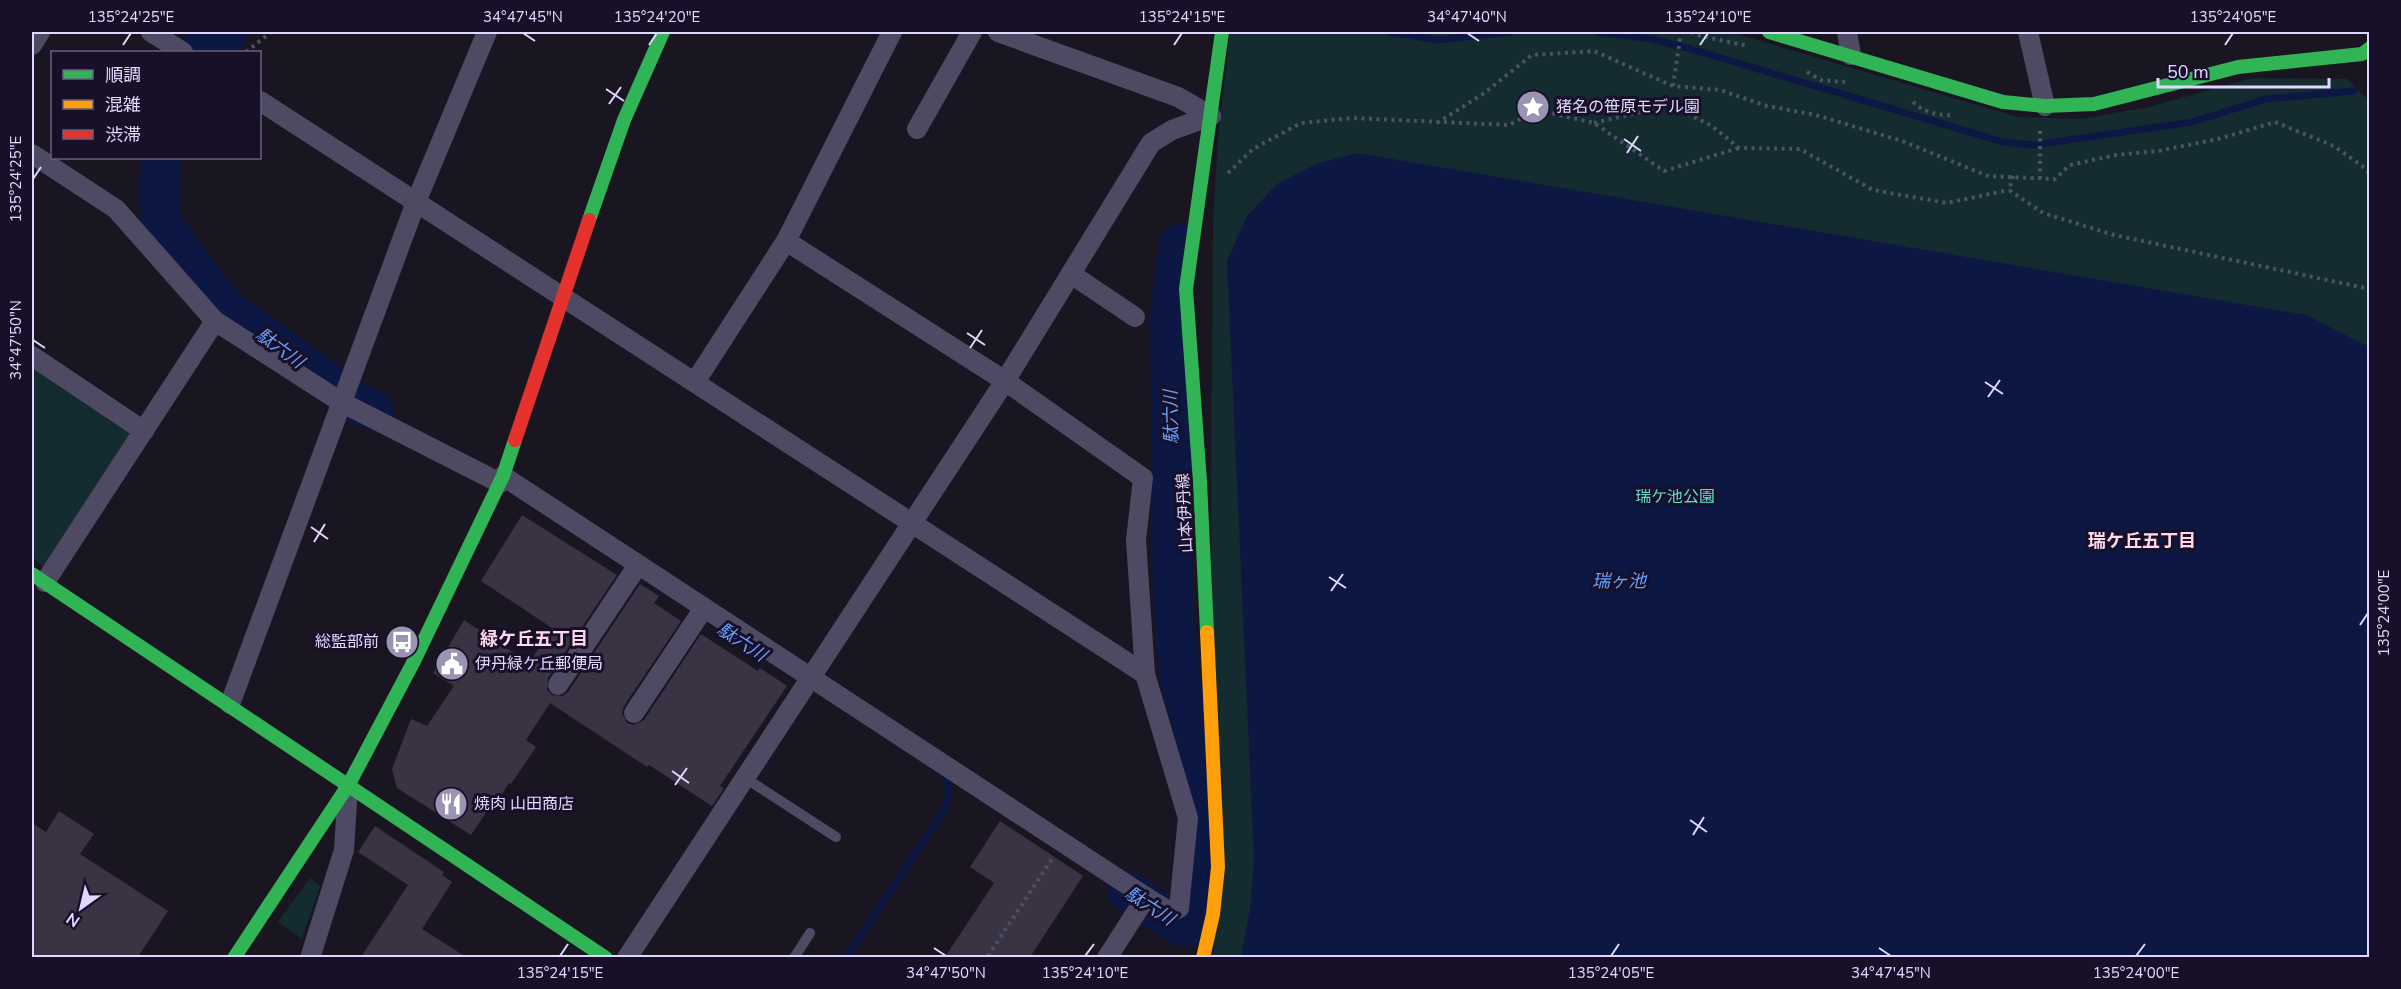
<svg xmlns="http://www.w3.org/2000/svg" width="2401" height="989" viewBox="0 0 2401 989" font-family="'Nunito Sans','Noto Sans JP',sans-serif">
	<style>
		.green { fill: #142b30 }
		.water { fill: #0c1743 }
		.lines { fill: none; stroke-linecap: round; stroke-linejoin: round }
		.stream { stroke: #0c1743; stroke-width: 7 }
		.river { stroke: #0c1743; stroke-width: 40 }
		.building { fill: #393344 }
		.path { stroke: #4a5363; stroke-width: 4; stroke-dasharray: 3 4.5; stroke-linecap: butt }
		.lane { stroke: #4f4a63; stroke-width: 10 }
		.street { stroke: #4f4a63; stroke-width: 20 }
		.fast { stroke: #30b455; stroke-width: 14 }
		.slow { stroke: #ff9f0a; stroke-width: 14 }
		.jam { stroke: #e5322d; stroke-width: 14 }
		.ticks { fill: none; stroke: #e1d7ff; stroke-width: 2 }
		.labels { text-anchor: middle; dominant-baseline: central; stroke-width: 6; stroke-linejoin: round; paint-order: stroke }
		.poi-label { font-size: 16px; fill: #e1d7ff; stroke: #171028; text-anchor: start }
		.park-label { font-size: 16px; fill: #62e0d3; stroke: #171028 }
		.street-label { font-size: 16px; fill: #e1d7ff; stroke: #171028 }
		.water-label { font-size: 18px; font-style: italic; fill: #65a0fe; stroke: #171028 }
		.neighbourhood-label { font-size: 18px; font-weight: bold; fill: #ffd9eb; stroke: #171028 }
		.neatline { fill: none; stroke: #e1d7ff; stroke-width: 2 }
		.ticks-label { font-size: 15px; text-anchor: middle; fill: #e1d7ff }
	</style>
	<rect width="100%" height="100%" fill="#191622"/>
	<g class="green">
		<polygon points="1230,32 1714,32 1740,35 2018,117 2080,119 2149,107 2252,78 2347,79 2369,101 2369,957 1214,958 1211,474 1213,223 1218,138"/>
		<polygon points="32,365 129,430 132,440 47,568 32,558"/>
		<polygon points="310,878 320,886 302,939 278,922"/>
	</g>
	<polygon class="water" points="1357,153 2306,315 2369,347 2369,957 1241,957 1251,903 1254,858 1227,261 1247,216 1277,184 1316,164"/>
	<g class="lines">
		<g class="stream">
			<polyline points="1389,32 1438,40 1511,32"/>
			<polyline points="1597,32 1652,39 1691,49 2003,142 2034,145 2192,122 2266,99 2354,91"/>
			<polyline points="846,958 946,807 949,788 943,772"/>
		</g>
		<g class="river">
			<polyline points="199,52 203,46 228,32"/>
			<polyline points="162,158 159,181 161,224 224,308 354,401 374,411"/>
			<polyline points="1128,892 1182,926 1192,925 1200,850 1203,783 1191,719 1180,681 1173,603 1170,315 1179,244"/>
		</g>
	</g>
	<g class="building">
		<polygon points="522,515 617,575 548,678 547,690 552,695 563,696 568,692 640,584 659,596 654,603 681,621 624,706 622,713 627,723 634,725 644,720 701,634 758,671 760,668 787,686 720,786 724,788 712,806 649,765 647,767 550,703 526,740 536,747 511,784 509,783 496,803 493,802 471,835 397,788 392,769 411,719 427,726 454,686 433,673 464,620 529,663 552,628 481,581"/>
		<polygon points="59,811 94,834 80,854 168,911 138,957 32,957 32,823 46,832"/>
		<polygon points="1000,821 1083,876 1030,957 945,957 994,883 970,867"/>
		<polygon points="375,826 444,872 442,875 452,882 422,929 466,957 361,957 408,885 358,852"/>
	</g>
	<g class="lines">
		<g class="path">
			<polyline points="1691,32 1696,35 1748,46"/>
			<polyline points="246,52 271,32"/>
			<polyline points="1807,72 1821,80 1845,82"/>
			<polyline points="1673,86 1681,32"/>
			<path d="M1913,102C1923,112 1938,116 1953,115"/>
			<polyline points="1437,123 1483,94 1532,55 1594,51 1673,86 1720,90 1767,106 1816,115 1902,141 1988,176 2055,179 2070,165 2116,155 2158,151 2218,139 2275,122 2334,146 2362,166 2370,174"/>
			<polyline points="1594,123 1670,105 1712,126 1739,148 1800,149 1873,190 1947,203 2009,190"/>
			<polyline points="2040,131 2040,179"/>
			<polyline points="1228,173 1253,149 1301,123 1351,118 1509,125 1538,110 1594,123 1664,171 1739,148"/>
			<polyline points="2013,176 2009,190 2043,213 2114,235 2370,289"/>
			<polyline points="988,956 1052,859"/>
		</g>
		<g class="lane">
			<polyline points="745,778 836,837"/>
			<polyline points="794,958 810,933"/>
		</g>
		<g class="street">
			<polyline points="151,32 183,52"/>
			<polyline points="998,32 1178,97 1211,116"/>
			<polyline points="1847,32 1851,55"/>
			<polyline points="2028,32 2045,106"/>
			<polyline points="32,45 40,32"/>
			<polyline points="260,101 1145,674"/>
			<polyline points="917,129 972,32"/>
			<polyline points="32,154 116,209 215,321 341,402 500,483"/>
			<polyline points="1071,274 1135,317"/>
			<polyline points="32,356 144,431"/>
			<polyline points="695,382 786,241 892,32"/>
			<polyline points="503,476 1146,897 1170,912 1179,908 1188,818 1145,674 1136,540 1143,478 1005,381 786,241"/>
			<polyline points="45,582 215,321"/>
			<polyline points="558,685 638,565"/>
			<polyline points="230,704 416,202 487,32"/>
			<polyline points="634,713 704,608"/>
			<polyline points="310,958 344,850 348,786"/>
			<polyline points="627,958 1005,381 1151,143 1172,130 1211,116"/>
			<polyline points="1107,958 1146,897"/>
		</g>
		<g class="fast">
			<polyline points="1769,32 2003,102 2045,106 2094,104 2238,67 2362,54 2370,48"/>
			<polyline points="589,220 624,120 663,32"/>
			<polyline points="32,574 606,958"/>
			<polyline points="1207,632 1200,482 1186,289 1222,32"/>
			<polyline points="234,958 349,784 414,661 503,476 515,440"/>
		</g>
		<polyline class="slow" points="1203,958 1213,914 1218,867 1207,632"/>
		<polyline class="jam" points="515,440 589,220"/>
	</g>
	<path class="ticks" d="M523,33L535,41M1467,33L1479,41M123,45L131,33M649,45L657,33M1174,45L1182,33M1700,45L1708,33M2225,45L2233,33M606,89L624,101M609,104L621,87M1624,139L1641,151M1627,153L1638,136M33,179L41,167M967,333L985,345M33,340L45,348M970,348L982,330M1985,382L2003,394M1988,397L2000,380M311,527L328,539M314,542L325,524M1329,577L1346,588M1331,591L1343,574M2360,625L2368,613M672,771L689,783M675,785L687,768M1690,820L1707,832M1693,835L1704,817M934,948L946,956M1879,948L1891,956M560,956L568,944M1085,956L1094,944M1611,956L1619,944M2136,956L2145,944"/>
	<defs>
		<g id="sight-disc" transform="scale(1.725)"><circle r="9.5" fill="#9b93b2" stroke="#171028"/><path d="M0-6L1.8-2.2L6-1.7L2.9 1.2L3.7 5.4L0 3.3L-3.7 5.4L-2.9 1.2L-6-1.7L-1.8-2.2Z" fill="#fff"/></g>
		<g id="bus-disc" transform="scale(1.725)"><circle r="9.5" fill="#9b93b2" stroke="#171028"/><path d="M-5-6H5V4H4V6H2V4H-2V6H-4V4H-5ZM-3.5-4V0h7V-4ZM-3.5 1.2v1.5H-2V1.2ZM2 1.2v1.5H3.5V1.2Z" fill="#fff"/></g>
		<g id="civic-disc" transform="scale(1.725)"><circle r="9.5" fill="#9b93b2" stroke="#171028"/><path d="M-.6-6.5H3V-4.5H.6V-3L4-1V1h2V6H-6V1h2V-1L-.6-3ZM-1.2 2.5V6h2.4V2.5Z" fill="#fff"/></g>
		<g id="restaurant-disc" transform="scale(1.725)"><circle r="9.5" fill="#9b93b2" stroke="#171028"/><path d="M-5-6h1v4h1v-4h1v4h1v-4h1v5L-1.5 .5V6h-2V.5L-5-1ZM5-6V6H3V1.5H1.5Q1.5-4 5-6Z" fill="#fff"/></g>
	</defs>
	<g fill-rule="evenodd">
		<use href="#sight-disc" x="1533" y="107"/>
		<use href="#bus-disc" x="402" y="642"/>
		<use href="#civic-disc" x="452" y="664"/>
		<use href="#restaurant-disc" x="451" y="804"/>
	</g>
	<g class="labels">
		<g class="poi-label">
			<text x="1556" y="107">猪名の笹原モデル園</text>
			<text x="379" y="642" text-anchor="end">総監部前</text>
			<text x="475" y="664">伊丹緑ケ丘郵便局</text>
			<text x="474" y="804">焼肉 山田商店</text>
		</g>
		<g class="park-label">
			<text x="1675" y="497">瑞ケ池公園</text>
		</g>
		<g class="street-label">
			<text transform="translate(1185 513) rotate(-93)">山本伊丹線</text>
		</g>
		<g class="water-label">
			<text transform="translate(280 348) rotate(36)">駄六川</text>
			<text transform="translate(1171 417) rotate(-91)">駄六川</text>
			<text x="1619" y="581">瑞ヶ池</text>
			<text transform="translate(742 642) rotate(33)">駄六川</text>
			<text transform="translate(1150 906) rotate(33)">駄六川</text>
		</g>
		<g class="neighbourhood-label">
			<text x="2142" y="541">瑞ケ丘五丁目</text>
			<text x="534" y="639">緑ケ丘五丁目</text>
		</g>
	</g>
	<rect width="2401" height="989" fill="none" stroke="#171028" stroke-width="66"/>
	<rect x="51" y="51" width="210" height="108" fill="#171028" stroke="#68607e" stroke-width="1.5"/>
	<rect x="63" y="70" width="30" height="9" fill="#30b455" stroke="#68607e" stroke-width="1.5"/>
	<text x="105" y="81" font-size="18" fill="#e1d7ff">順調</text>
	<rect x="63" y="100" width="30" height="9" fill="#ff9f0a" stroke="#68607e" stroke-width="1.5"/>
	<text x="105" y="111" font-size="18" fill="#e1d7ff">混雑</text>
	<rect x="63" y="130" width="30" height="9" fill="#e5322d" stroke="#68607e" stroke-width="1.5"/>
	<text x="105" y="141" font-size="18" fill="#e1d7ff">渋滞</text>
	<g transform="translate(81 908) rotate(214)" stroke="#171028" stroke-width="4.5" paint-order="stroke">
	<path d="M0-4.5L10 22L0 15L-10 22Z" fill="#e1d7ff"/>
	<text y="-9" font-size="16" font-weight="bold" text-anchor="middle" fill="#e1d7ff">N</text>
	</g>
	<path d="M2158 78v9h171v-9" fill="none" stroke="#e1d7ff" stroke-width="3"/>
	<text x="2167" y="78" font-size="18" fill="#e1d7ff" stroke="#171028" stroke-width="4.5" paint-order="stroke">50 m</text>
	<rect x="33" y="33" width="2335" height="923" class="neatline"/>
	<g class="ticks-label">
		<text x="131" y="22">135°24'25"E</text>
		<text x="523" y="22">34°47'45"N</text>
		<text x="657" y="22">135°24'20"E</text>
		<text x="1182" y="22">135°24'15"E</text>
		<text x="1467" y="22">34°47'40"N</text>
		<text x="1708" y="22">135°24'10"E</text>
		<text x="2233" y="22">135°24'05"E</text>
		<text transform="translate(16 179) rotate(-90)" y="5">135°24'25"E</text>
		<text transform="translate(16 340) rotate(-90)" y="5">34°47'50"N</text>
		<text transform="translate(2384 613) rotate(-90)" y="5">135°24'00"E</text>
		<text x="560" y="978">135°24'15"E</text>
		<text x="946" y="978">34°47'50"N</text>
		<text x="1085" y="978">135°24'10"E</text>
		<text x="1611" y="978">135°24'05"E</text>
		<text x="1891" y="978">34°47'45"N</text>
		<text x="2136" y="978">135°24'00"E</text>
	</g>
</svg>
